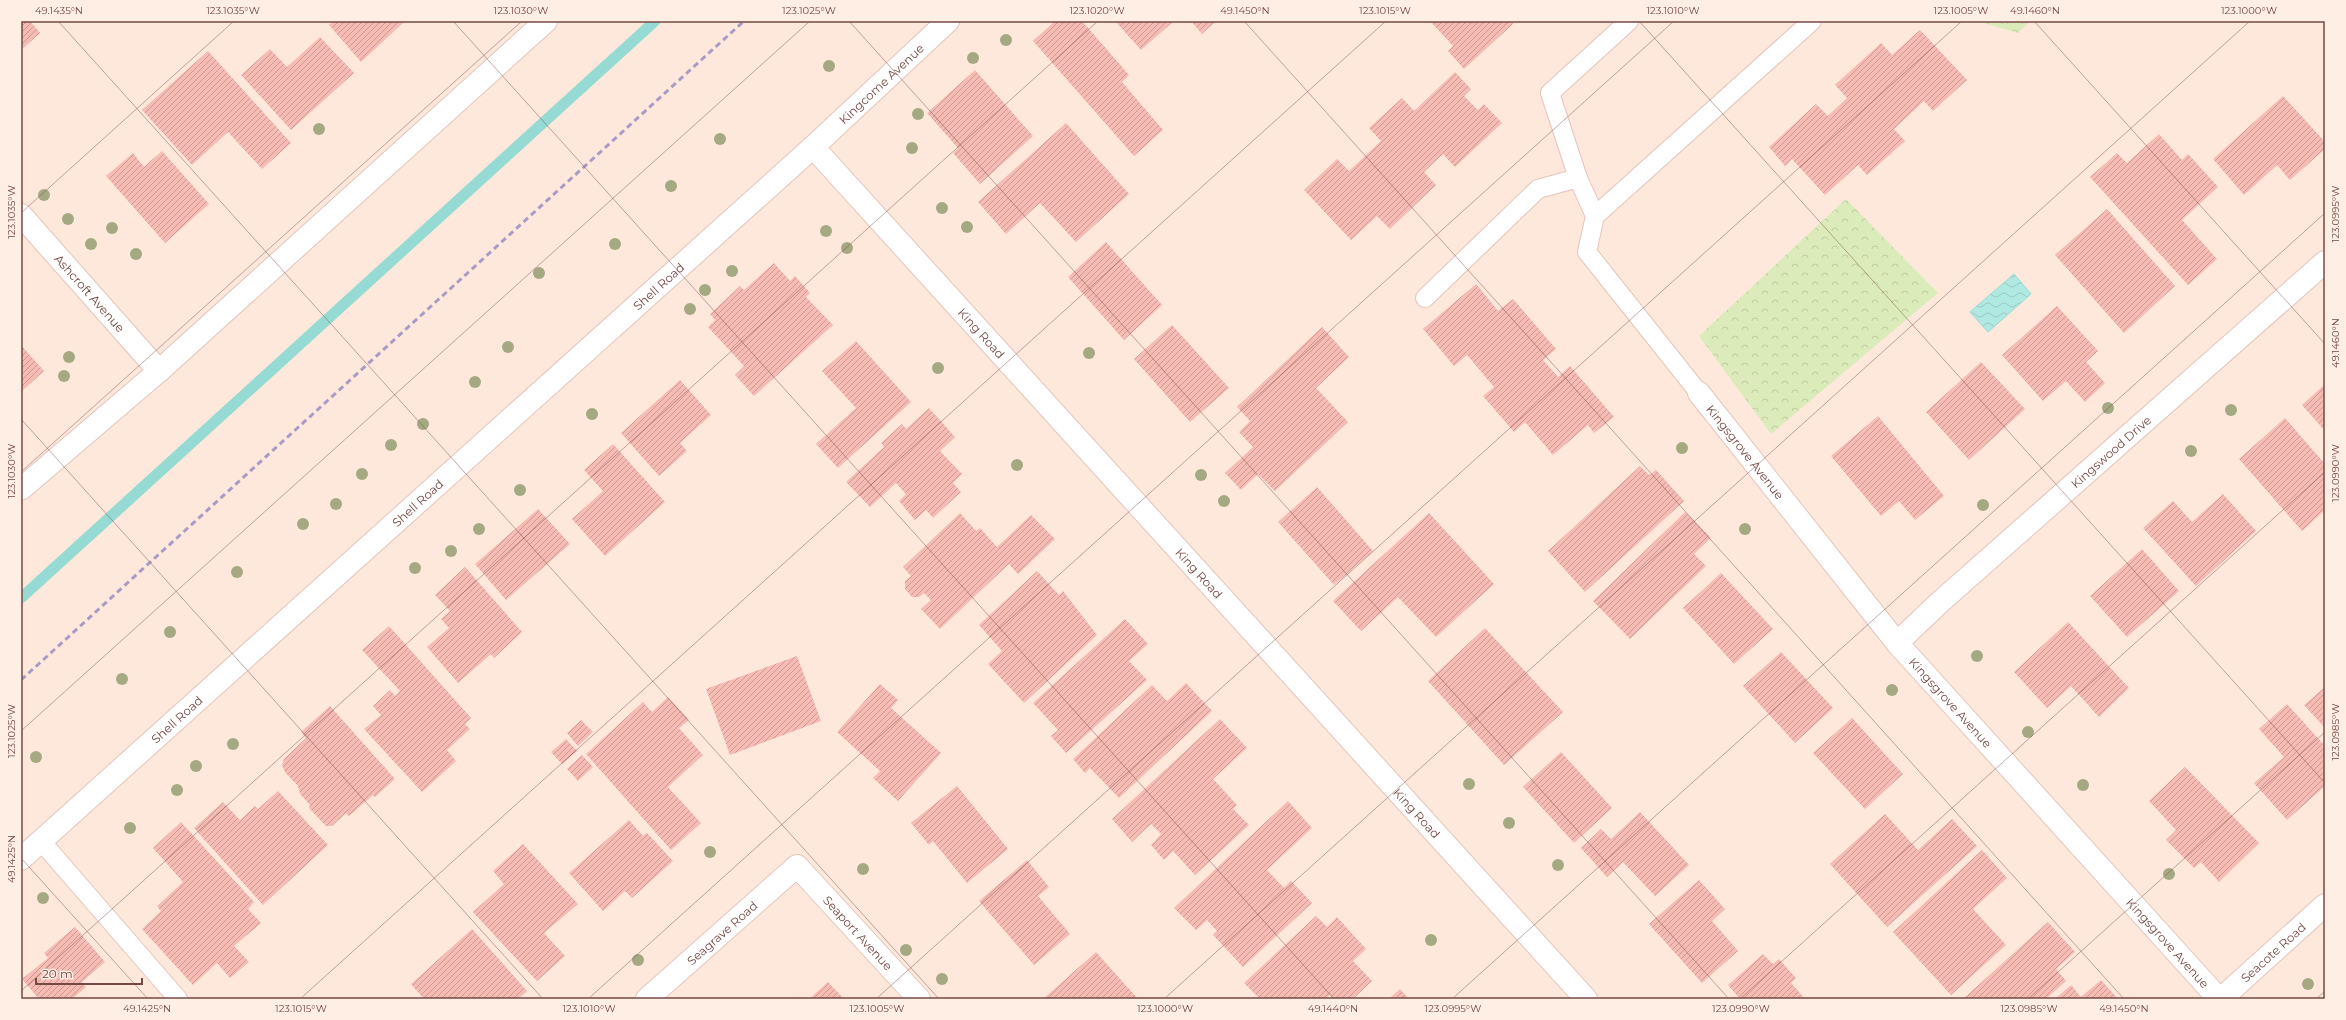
<svg xmlns="http://www.w3.org/2000/svg" width="2346" height="1020" viewBox="0 0 2346 1020" font-family="Montserrat,sans-serif">
	<style>
		.forest { fill: url(#forest-crowns) }
		.water { fill: url(#water-waves); stroke: #95dbd4 }
		.lines { fill: none; stroke-linecap: round; stroke-linejoin: round }
		.stream { stroke: #95dbd4; stroke-width: 11 }
		.building { fill: url(#building-hatch) }
		.lane-casing { stroke: #e4c4bb; stroke-width: 20 }
		.street-casing { stroke: #e4c4bb; stroke-width: 24 }
		.lane { stroke: #fff; stroke-width: 18 }
		.street { stroke: #fff; stroke-width: 22 }
		.rail { stroke: #a89cc7; stroke-width: 3; stroke-dasharray: 6 4; stroke-linecap: butt }
		.tree { fill: #a4a982 }
		.ticks { fill: none; stroke: #754844; stroke-width: 1; stroke-opacity: 0.45 }
		.labels { text-anchor: middle; dominant-baseline: central; stroke-width: 3; stroke-linejoin: round; paint-order: stroke }
		.street-label { font-size: 12px; fill: #754844; stroke: #ffeee4 }
		.neatline { fill: none; stroke: #754844; stroke-width: 1.5 }
		.ticks-label { font-size: 10px; text-anchor: middle; fill: #754844 }
	</style>
	<defs>
		<pattern id="forest-crowns" width="20" height="18" patternUnits="userSpaceOnUse"><rect width="20" height="18" fill="#dbecba"/><path d="M2 6a3 3 0 1 1 6 0M12 15a3 3 0 1 1 6 0" fill="none" stroke="#bfcca1"/></pattern>
		<pattern id="water-waves" width="16" height="10" patternUnits="userSpaceOnUse"><rect width="16" height="10" fill="#b0e8e2"/><path d="M0 5q4-4 8 0t8 0" fill="none" stroke="#9bc8c3"/></pattern>
		<pattern id="building-hatch" width="6" height="6" patternUnits="userSpaceOnUse"><rect width="6" height="6" fill="#f6bbb2"/><path d="M-1 1l2-2M0 6l6-6M5 7l2-2" fill="none" stroke="#cc9a92"/></pattern>
	</defs>
	<rect width="100%" height="100%" fill="#fee8dc"/>
	<g class="forest">
		<polygon points="1977,21 2030,21 2018,33"/>
		<polygon points="1846,199 1938,293 1771,434 1699,336"/>
	</g>
	<polygon class="water" points="2014,274 2031,294 1988,332 1970,312"/>
	<g class="lines">
		<polyline class="stream" points="21,598 655,21"/>
	</g>
	<g class="building">
		<polygon points="21,21 30,21 40,33 21,50"/>
		<polygon points="334,21 405,21 361,62 329,25"/>
		<polygon points="1055,21 1082,21 1129,75 1122,82 1163,130 1134,156 1033,41"/>
		<polygon points="1115,21 1174,21 1141,50"/>
		<polygon points="1191,21 1216,21 1202,34"/>
		<polygon points="1430,21 1511,21 1513,24 1464,69 1448,51 1453,46"/>
		<polygon points="1920,30 1967,80 1933,111 1924,101 1894,129 1905,141 1867,175 1858,165 1825,195 1792,159 1785,166 1769,147 1816,104 1828,116 1847,98 1835,85 1881,43 1892,55"/>
		<polygon points="320,37 354,73 291,130 241,75 270,49 287,67"/>
		<polygon points="208,51 291,143 262,169 228,132 192,165 142,110"/>
		<polygon points="975,70 1033,136 980,184 953,153 958,148 927,113"/>
		<polygon points="1455,72 1471,89 1464,96 1478,110 1484,104 1502,123 1455,167 1443,154 1424,172 1436,185 1390,229 1377,216 1351,240 1304,190 1337,159 1349,171 1381,141 1369,128 1402,98 1414,111"/>
		<polygon points="2283,96 2325,142 2325,149 2290,180 2277,165 2244,195 2213,159"/>
		<polygon points="1066,123 1129,194 1076,242 1040,203 1006,234 978,202"/>
		<polygon points="2159,134 2182,160 2188,154 2218,187 2182,220 2217,259 2188,285 2090,177 2117,153 2127,163"/>
		<polygon points="162,151 209,204 165,243 106,176 133,153 144,167"/>
		<polygon points="2107,209 2175,286 2124,333 2055,255"/>
		<polygon points="1106,242 1162,305 1124,340 1068,277"/>
		<polygon points="774,263 790,281 795,276 810,293 806,297 833,325 754,396 735,375 744,366 708,327 715,320 710,314 740,286 744,290"/>
		<polygon points="1476,284 1498,311 1513,299 1556,349 1543,360 1558,377 1570,366 1614,417 1594,433 1588,425 1553,455 1525,422 1514,432 1483,396 1494,387 1467,355 1454,366 1423,329"/>
		<polygon points="2057,306 2098,351 2086,362 2105,383 2085,402 2066,381 2043,401 2002,355"/>
		<polygon points="1172,325 1229,388 1190,422 1134,359"/>
		<polygon points="1322,327 1349,357 1316,388 1348,422 1275,491 1258,474 1241,490 1225,473 1253,447 1239,432 1250,421 1237,407"/>
		<polygon points="856,341 911,402 838,468 816,444 856,408 822,371"/>
		<polygon points="21,345 44,371 21,392"/>
		<polygon points="1981,362 2025,409 1969,460 1926,412"/>
		<polygon points="680,380 711,415 680,443 687,451 659,476 621,433"/>
		<polygon points="2325,384 2325,431 2302,405"/>
		<polygon points="929,408 955,437 940,451 962,474 953,483 961,492 933,518 926,510 915,520 899,501 906,494 896,483 870,507 846,482 884,447 881,443 902,424 906,429"/>
		<polygon points="1878,416 1944,496 1915,520 1899,501 1881,516 1831,456"/>
		<polygon points="2285,418 2325,464 2325,510 2302,531 2239,459"/>
		<polygon points="613,444 665,502 605,556 572,519 603,491 584,470"/>
		<polygon points="1640,466 1649,475 1656,470 1684,501 1585,592 1548,551"/>
		<polygon points="1317,487 1373,551 1334,585 1278,522"/>
		<polygon points="2223,494 2256,531 2196,586 2143,528 2173,501 2192,522"/>
		<polygon points="538,509 570,544 506,600 475,564"/>
		<polygon points="1685,512 1711,538 1694,554 1706,566 1630,639 1593,601"/>
		<polygon points="960,513 976,531 980,528 997,547 1031,515 1055,539 1018,574 1009,564 940,629 921,609 931,600 924,593 919,597 912,597 905,589 905,581 911,576 903,567"/>
		<polygon points="1429,513 1494,584 1436,637 1398,597 1361,631 1333,601"/>
		<polygon points="2142,549 2179,591 2127,637 2090,596"/>
		<polygon points="465,567 522,632 494,658 491,654 458,683 427,647 449,628 441,619 450,611 435,595"/>
		<polygon points="1037,571 1059,595 1063,591 1097,635 1024,703 988,664 1002,651 979,625"/>
		<polygon points="1721,573 1773,629 1734,664 1683,608"/>
		<polygon points="1125,619 1148,644 1129,661 1147,680 1066,753 1051,736 1058,730 1033,703"/>
		<polygon points="2068,622 2129,688 2099,717 2071,686 2047,708 2014,672"/>
		<polygon points="389,626 471,718 465,724 470,729 447,750 456,761 422,792 364,729 381,715 373,706 390,690 395,696 400,691 362,650"/>
		<polygon points="1485,628 1563,712 1504,765 1428,681"/>
		<polygon points="1781,652 1833,708 1795,743 1743,686"/>
		<polygon points="797,656 821,721 730,755 706,689"/>
		<polygon points="1186,683 1212,711 1119,798 1090,768 1085,773 1073,759 1152,685 1167,701"/>
		<polygon points="880,684 898,700 891,708 941,753 898,801 873,778 880,771 837,732"/>
		<polygon points="2325,687 2325,728 2304,705"/>
		<polygon points="668,697 689,720 679,728 703,755 668,787 701,823 671,850 586,754 643,702 652,712"/>
		<polygon points="2287,704 2325,746 2325,786 2287,820 2254,783 2284,757 2259,729"/>
		<polygon points="330,706 395,779 375,797 373,795 349,816 346,813 332,826 326,826 309,808 310,805 300,794 298,786 285,772 282,765 284,759 306,738 301,732"/>
		<polygon points="1852,718 1903,774 1865,809 1813,753"/>
		<polygon points="1220,719 1247,748 1213,779 1237,805 1233,809 1249,825 1195,875 1173,851 1164,860 1151,845 1161,834 1151,824 1132,842 1112,819"/>
		<polygon points="581,720 593,732 578,746 567,733"/>
		<polygon points="566,739 577,751 562,764 551,752"/>
		<polygon points="1561,752 1612,808 1574,843 1523,787"/>
		<polygon points="582,755 593,767 578,781 567,769"/>
		<polygon points="2185,767 2259,843 2219,882 2201,862 2194,868 2166,840 2176,830 2149,801"/>
		<polygon points="957,786 1008,849 967,883 933,841 929,845 911,823"/>
		<polygon points="278,791 328,845 263,905 194,828 223,802 240,820 255,806 258,809"/>
		<polygon points="1288,801 1312,828 1267,870 1284,888 1291,881 1312,903 1243,967 1213,935 1217,931 1207,920 1196,930 1174,908"/>
		<polygon points="1640,812 1689,865 1655,896 1623,862 1607,877 1581,848 1601,829 1611,839"/>
		<polygon points="1885,814 1918,850 1952,819 1977,846 1887,927 1830,864"/>
		<polygon points="629,820 643,836 647,833 673,861 632,898 625,891 603,911 569,873"/>
		<polygon points="181,822 254,902 248,909 261,923 234,946 249,962 230,978 217,963 193,985 142,929 161,911 157,906 183,882 153,848"/>
		<polygon points="523,844 578,904 544,933 565,956 537,981 473,912 504,884 493,871"/>
		<polygon points="1982,850 2007,878 1973,909 2006,945 1951,995 1893,932"/>
		<polygon points="1027,860 1049,887 1038,896 1070,934 1034,965 979,901"/>
		<polygon points="1699,880 1725,909 1712,921 1738,951 1702,983 1649,924"/>
		<polygon points="1316,916 1327,927 1337,917 1366,949 1353,961 1372,981 1353,999 1333,999 1330,995 1325,999 1260,999 1244,983"/>
		<polygon points="2048,922 2075,952 2056,969 2066,981 2046,999 1963,999"/>
		<polygon points="75,927 105,962 82,982 86,987 72,999 39,999 22,979 48,958 44,953"/>
		<polygon points="472,929 527,991 518,999 424,999 411,984"/>
		<polygon points="1096,952 1138,999 1043,999"/>
		<polygon points="1763,954 1773,964 1779,959 1796,978 1791,983 1805,999 1740,999 1728,985"/>
		<polygon points="2101,980 2118,999 2055,999 2071,985 2081,997"/>
		<polygon points="828,982 844,999 809,999"/>
		<polygon points="1400,989 1409,999 1389,999"/>
	</g>
	<g class="lines">
		<g class="lane-casing">
			<g id="lane">
				<polyline points="1629,21 1550,93 1578,178 1595,216 1812,21"/>
				<polyline points="1595,216 1587,252 1699,393"/>
				<polyline points="1425,298 1538,189 1578,178"/>
				<polyline points="41,841 178,999"/>
			</g>
		</g>
		<g class="street-casing">
			<g id="street">
				<path id="s1" d="M813,147L1586,999"/>
				<path id="s2" d="M21,215L159,371"/>
				<path id="s3" d="M1699,393L1897,643L2219,999"/>
				<polyline points="21,489 159,371 546,21"/>
				<path id="s4" d="M1897,643L1939,603L2325,262"/>
				<path id="s5" d="M21,859L813,147L948,21"/>
				<path id="s6" d="M647,999L797,866L919,999"/>
				<path id="s7" d="M2221,999L2325,905"/>
			</g>
		</g>
		<use href="#lane" class="lane"/>
		<use href="#street" class="street"/>
		<polyline class="rail" points="21,680 744,21"/>
	</g>
	<g class="tree">
		<circle cx="1006" cy="40" r="6"/>
		<circle cx="973" cy="58" r="6"/>
		<circle cx="829" cy="66" r="6"/>
		<circle cx="918" cy="114" r="6"/>
		<circle cx="319" cy="129" r="6"/>
		<circle cx="720" cy="139" r="6"/>
		<circle cx="912" cy="148" r="6"/>
		<circle cx="671" cy="186" r="6"/>
		<circle cx="44" cy="195" r="6"/>
		<circle cx="942" cy="208" r="6"/>
		<circle cx="68" cy="219" r="6"/>
		<circle cx="967" cy="227" r="6"/>
		<circle cx="112" cy="228" r="6"/>
		<circle cx="826" cy="231" r="6"/>
		<circle cx="91" cy="244" r="6"/>
		<circle cx="615" cy="244" r="6"/>
		<circle cx="847" cy="248" r="6"/>
		<circle cx="136" cy="254" r="6"/>
		<circle cx="732" cy="271" r="6"/>
		<circle cx="539" cy="273" r="6"/>
		<circle cx="705" cy="290" r="6"/>
		<circle cx="690" cy="309" r="6"/>
		<circle cx="508" cy="347" r="6"/>
		<circle cx="1089" cy="353" r="6"/>
		<circle cx="69" cy="357" r="6"/>
		<circle cx="938" cy="368" r="6"/>
		<circle cx="64" cy="376" r="6"/>
		<circle cx="475" cy="382" r="6"/>
		<circle cx="2108" cy="408" r="6"/>
		<circle cx="2231" cy="410" r="6"/>
		<circle cx="592" cy="414" r="6"/>
		<circle cx="423" cy="424" r="6"/>
		<circle cx="391" cy="445" r="6"/>
		<circle cx="1682" cy="448" r="6"/>
		<circle cx="2191" cy="451" r="6"/>
		<circle cx="1017" cy="465" r="6"/>
		<circle cx="362" cy="474" r="6"/>
		<circle cx="1201" cy="475" r="6"/>
		<circle cx="520" cy="490" r="6"/>
		<circle cx="1224" cy="501" r="6"/>
		<circle cx="336" cy="504" r="6"/>
		<circle cx="1983" cy="505" r="6"/>
		<circle cx="303" cy="524" r="6"/>
		<circle cx="479" cy="529" r="6"/>
		<circle cx="1745" cy="529" r="6"/>
		<circle cx="451" cy="551" r="6"/>
		<circle cx="415" cy="568" r="6"/>
		<circle cx="237" cy="572" r="6"/>
		<circle cx="170" cy="632" r="6"/>
		<circle cx="1977" cy="656" r="6"/>
		<circle cx="122" cy="679" r="6"/>
		<circle cx="1892" cy="690" r="6"/>
		<circle cx="2028" cy="732" r="6"/>
		<circle cx="233" cy="744" r="6"/>
		<circle cx="36" cy="757" r="6"/>
		<circle cx="196" cy="766" r="6"/>
		<circle cx="1469" cy="784" r="6"/>
		<circle cx="2083" cy="785" r="6"/>
		<circle cx="177" cy="790" r="6"/>
		<circle cx="1509" cy="823" r="6"/>
		<circle cx="130" cy="828" r="6"/>
		<circle cx="710" cy="852" r="6"/>
		<circle cx="1558" cy="865" r="6"/>
		<circle cx="863" cy="869" r="6"/>
		<circle cx="2169" cy="874" r="6"/>
		<circle cx="43" cy="898" r="6"/>
		<circle cx="1431" cy="940" r="6"/>
		<circle cx="906" cy="950" r="6"/>
		<circle cx="638" cy="960" r="6"/>
		<circle cx="942" cy="979" r="6"/>
		<circle cx="2308" cy="984" r="6"/>
	</g>
	<path class="ticks" d="M58,21L939,999M453,21L1334,999M849,21L1729,999M1244,21L2124,999M1639,21L2325,783M2034,21L2325,344M21,213L234,21M21,419L543,999M21,472L522,21M21,731L810,21M21,858L148,999M21,991L1098,21M300,999L1386,21M588,999L1674,21M876,999L1962,21M1164,999L2250,21M1452,999L2325,213M1740,999L2325,472M2028,999L2325,732M2316,999L2325,991"/>
	<g class="labels">
		<g class="street-label">
			<text stroke="none"><textPath href="#s5" startOffset="1158">Kingcome Avenue</textPath></text>
			<text stroke="none"><textPath href="#s5" startOffset="857">Shell Road</textPath></text>
			<text stroke="none"><textPath href="#s2" startOffset="104">Ashcroft Avenue</textPath></text>
			<text stroke="none"><textPath href="#s1" startOffset="251">King Road</textPath></text>
			<text stroke="none"><textPath href="#s4" startOffset="287">Kingswood Drive</textPath></text>
			<text stroke="none"><textPath href="#s3" startOffset="75">Kingsgrove Avenue</textPath></text>
			<text stroke="none"><textPath href="#s5" startOffset="533">Shell Road</textPath></text>
			<text stroke="none"><textPath href="#s1" startOffset="575">King Road</textPath></text>
			<text stroke="none"><textPath href="#s3" startOffset="399">Kingsgrove Avenue</textPath></text>
			<text stroke="none"><textPath href="#s5" startOffset="209">Shell Road</textPath></text>
			<text stroke="none"><textPath href="#s1" startOffset="899">King Road</textPath></text>
			<text stroke="none"><textPath href="#s6" startOffset="100">Seagrave Road</textPath></text>
			<text stroke="none"><textPath href="#s6" startOffset="291">Seaport Avenue</textPath></text>
			<text stroke="none"><textPath href="#s3" startOffset="723">Kingsgrove Avenue</textPath></text>
			<text stroke="none"><textPath href="#s7" startOffset="70">Seacote Road</textPath></text>
		</g>
	</g>
	<rect width="2346" height="1020" fill="none" stroke="#ffeee4" stroke-width="44"/>
	<path d="M36 978v6h106v-6" fill="none" stroke="#754844" stroke-width="2"/>
	<text x="42" y="978" font-size="12" fill="#754844" stroke="#ffeee4" stroke-width="3" paint-order="stroke">20 m</text>
	<rect x="22" y="22" width="2302" height="976" class="neatline"/>
	<g class="ticks-label">
		<text x="59" y="14">49.1435°N</text>
		<text x="233" y="14">123.1035°W</text>
		<text x="521" y="14">123.1030°W</text>
		<text x="809" y="14">123.1025°W</text>
		<text x="1097" y="14">123.1020°W</text>
		<text x="1245" y="14">49.1450°N</text>
		<text x="1385" y="14">123.1015°W</text>
		<text x="1673" y="14">123.1010°W</text>
		<text x="1961" y="14">123.1005°W</text>
		<text x="2035" y="14">49.1460°N</text>
		<text x="2249" y="14">123.1000°W</text>
		<text transform="translate(11 212) rotate(-90)" y="4">123.1035°W</text>
		<text transform="translate(2335 214) rotate(-90)" y="4">123.0995°W</text>
		<text transform="translate(2335 343) rotate(-90)" y="4">49.1460°N</text>
		<text transform="translate(11 471) rotate(-90)" y="4">123.1030°W</text>
		<text transform="translate(2335 473) rotate(-90)" y="4">123.0990°W</text>
		<text transform="translate(11 731) rotate(-90)" y="4">123.1025°W</text>
		<text transform="translate(2335 732) rotate(-90)" y="4">123.0985°W</text>
		<text transform="translate(11 859) rotate(-90)" y="4">49.1425°N</text>
		<text x="147" y="1012">49.1425°N</text>
		<text x="301" y="1012">123.1015°W</text>
		<text x="589" y="1012">123.1010°W</text>
		<text x="877" y="1012">123.1005°W</text>
		<text x="1165" y="1012">123.1000°W</text>
		<text x="1333" y="1012">49.1440°N</text>
		<text x="1453" y="1012">123.0995°W</text>
		<text x="1741" y="1012">123.0990°W</text>
		<text x="2029" y="1012">123.0985°W</text>
		<text x="2124" y="1012">49.1450°N</text>
	</g>
</svg>
